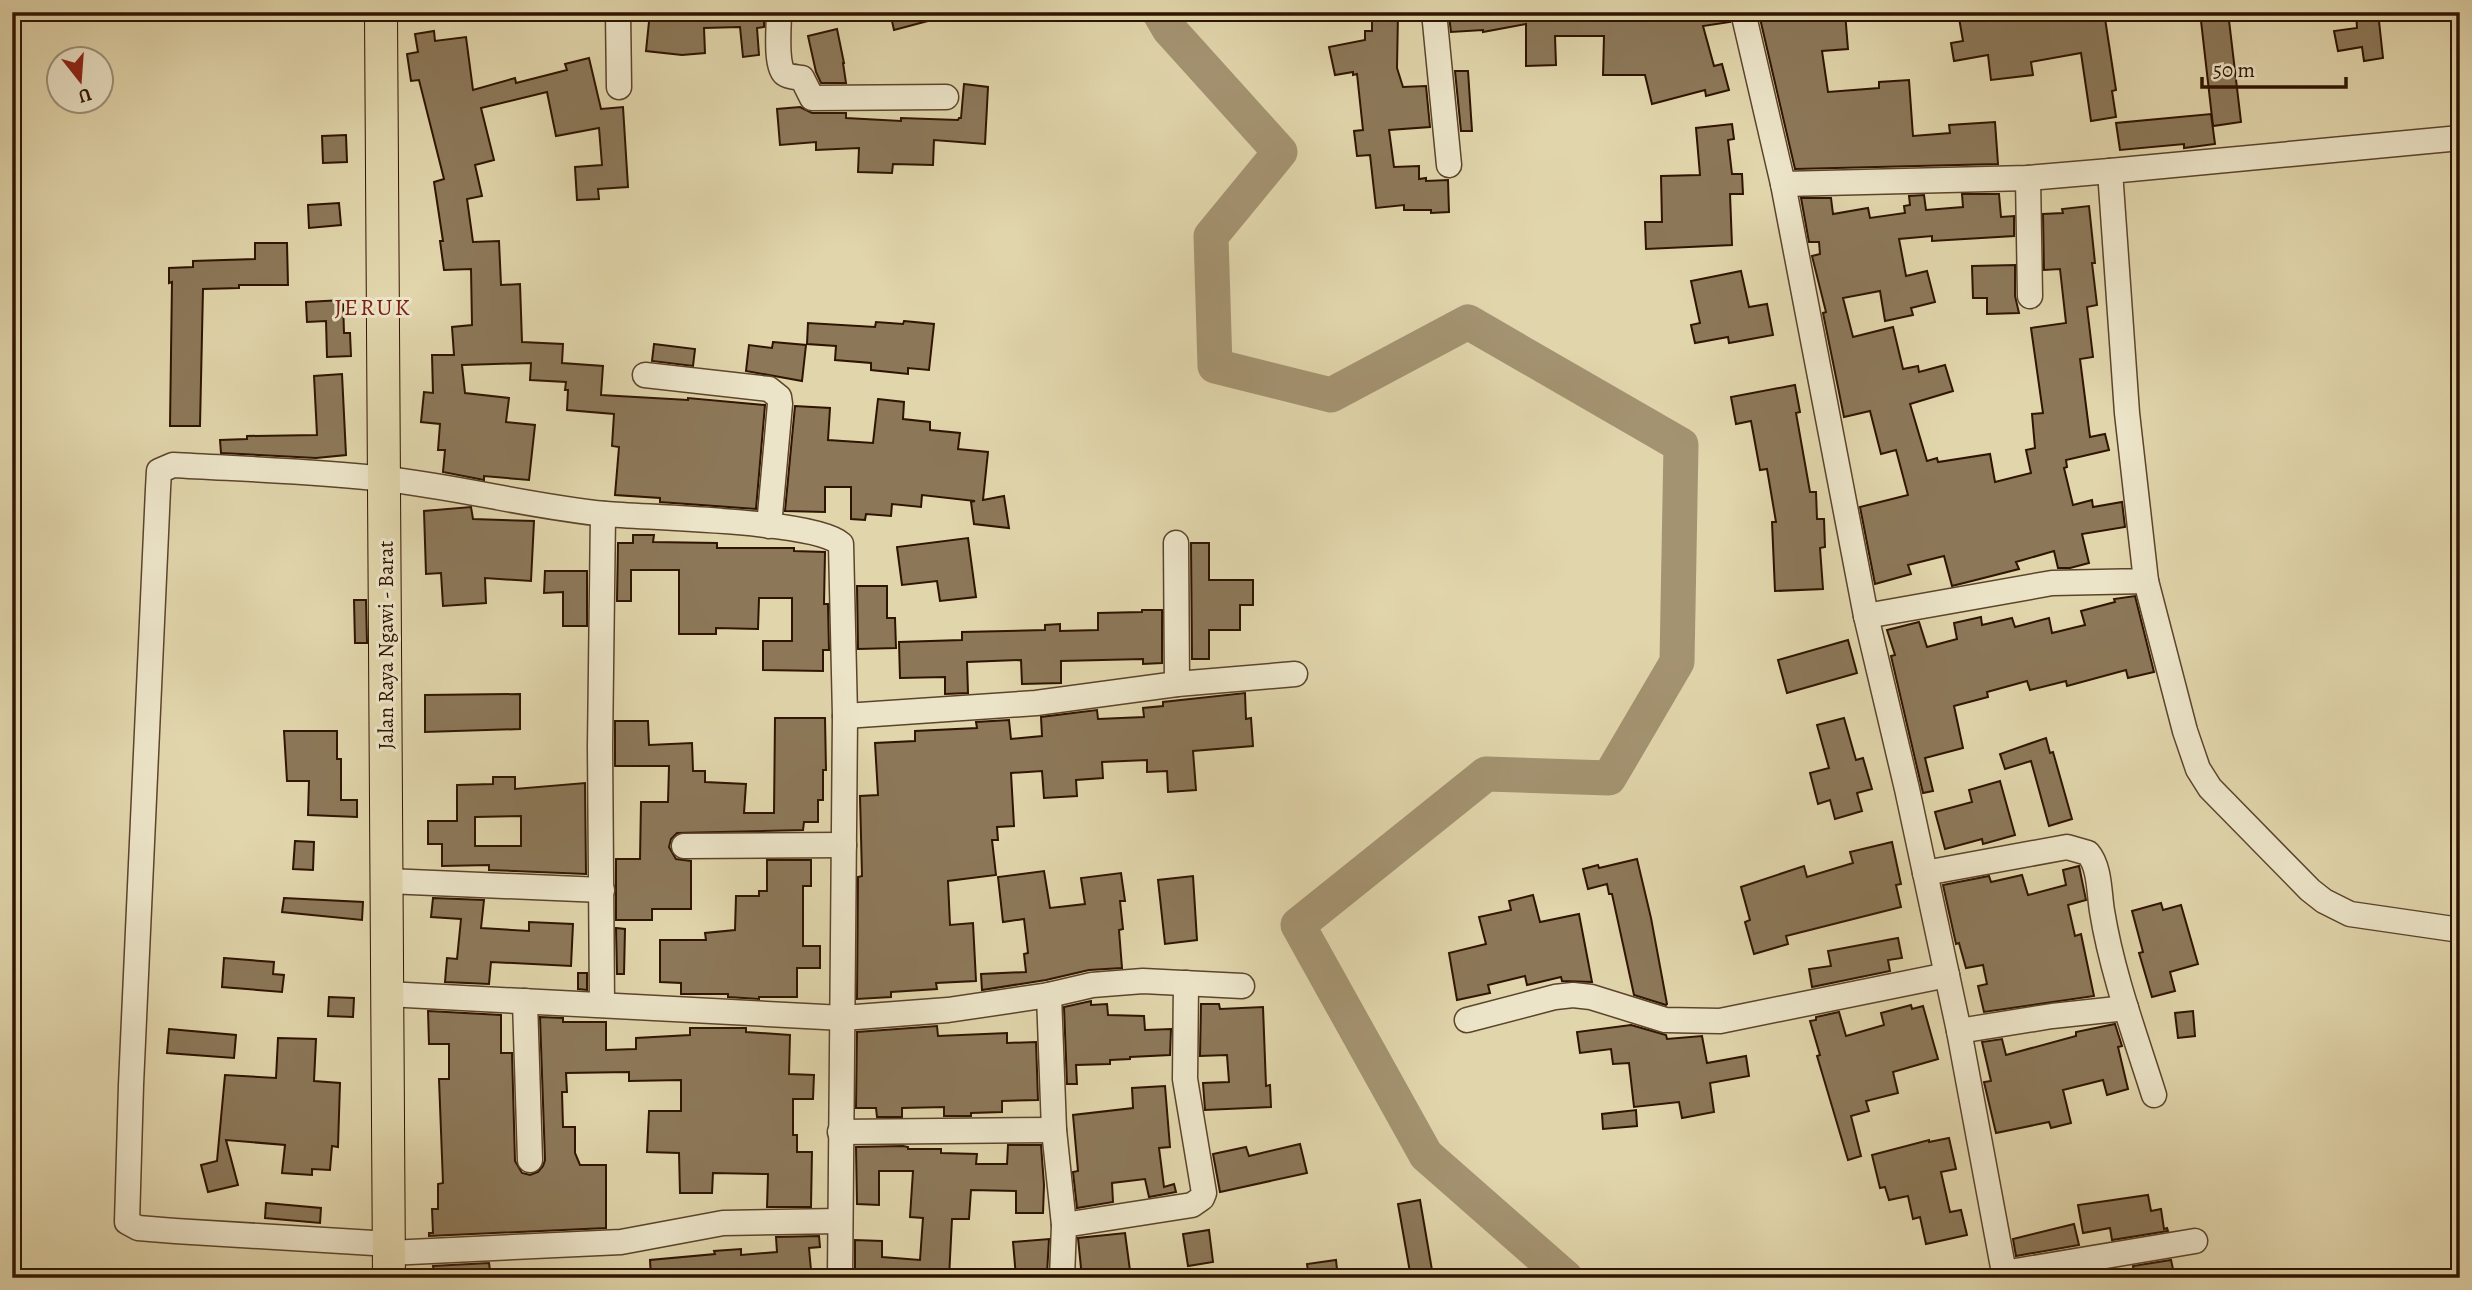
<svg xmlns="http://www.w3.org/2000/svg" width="2472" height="1290" viewBox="0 0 2472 1290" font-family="Alegreya,serif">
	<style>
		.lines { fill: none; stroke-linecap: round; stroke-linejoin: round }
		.river { stroke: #a49371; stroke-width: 35 }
		.building { fill: #8c7859; stroke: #2f1400; stroke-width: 2; fill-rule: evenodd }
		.minor-casing { stroke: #5c442b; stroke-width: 27 }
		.major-casing { stroke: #2f1400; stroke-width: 34 }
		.minor { stroke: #ece4c8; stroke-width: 24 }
		.major { stroke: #e1d5ab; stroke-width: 32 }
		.labels { text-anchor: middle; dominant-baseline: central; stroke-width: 6; stroke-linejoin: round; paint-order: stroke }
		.street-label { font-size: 21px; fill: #2f1400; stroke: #ece4c8 }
		.quarter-label { font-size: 24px; letter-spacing: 2px; fill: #7a1f14; stroke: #ece4c8 }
	</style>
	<rect width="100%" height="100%" fill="#e1d5ab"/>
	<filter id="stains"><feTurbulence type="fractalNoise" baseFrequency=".00286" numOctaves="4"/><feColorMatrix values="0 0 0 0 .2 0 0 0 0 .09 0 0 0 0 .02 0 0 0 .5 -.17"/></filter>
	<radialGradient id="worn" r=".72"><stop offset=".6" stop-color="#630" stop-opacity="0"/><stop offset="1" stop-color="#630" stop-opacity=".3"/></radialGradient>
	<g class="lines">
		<polyline class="river" points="1159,12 1169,29 1280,152 1211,236 1215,366 1331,395 1468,322 1681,445 1677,662 1609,778 1486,774 1298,925 1426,1155 1566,1278"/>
	</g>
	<g class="building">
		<polygon points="650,12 764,12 764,27 757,28 759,55 743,57 740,27 704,28 705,53 682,55 646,51"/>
		<polygon points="890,12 942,12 943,17 894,30"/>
		<polygon points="1480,12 1547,12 1547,16 1569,16 1569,12 1729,12 1730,22 1703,26 1714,66 1722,64 1729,90 1706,96 1705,90 1652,104 1645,75 1603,75 1604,36 1555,36 1556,65 1526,66 1526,24 1483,32 1483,30 1451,32 1449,16"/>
		<polygon points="1771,12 1845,12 1848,49 1822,51 1828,92 1879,88 1879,82 1909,80 1913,136 1950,133 1949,125 1995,122 1998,164 1795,169 1759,14"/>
		<polygon points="1958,12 2104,12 2116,90 2112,91 2116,117 2091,121 2081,53 2031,62 2033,75 1991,80 1988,55 1954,61 1951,43 1963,41"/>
		<polygon points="2200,12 2228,12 2241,122 2213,126"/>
		<polygon points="2356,12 2378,12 2383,58 2364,61 2362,47 2338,51 2334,31 2357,28"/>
		<polygon points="1372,13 1398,13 1397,68 1403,87 1426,86 1430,127 1389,130 1394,167 1419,166 1419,179 1426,178 1426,181 1448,180 1449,212 1431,213 1431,210 1404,210 1404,205 1376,208 1370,155 1357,156 1354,131 1363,130 1357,74 1353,75 1353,72 1335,75 1329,47 1365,40 1365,31 1372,31"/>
		<polygon points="837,29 844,63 843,63 846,83 821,83 816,72 808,36"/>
		<polygon points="434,31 435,41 466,37 473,90 515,78 516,83 567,70 565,64 589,58 601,109 623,107 628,187 598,189 599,199 577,200 575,167 602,165 599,128 556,136 547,92 481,108 494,160 475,165 482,196 467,199 473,242 499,241 501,285 520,284 522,342 563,344 562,363 603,366 601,395 688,400 688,398 765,405 756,509 660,502 660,498 615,495 619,447 612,446 614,414 567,410 568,390 565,390 566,382 530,380 531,363 462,365 465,393 509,398 506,422 535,425 529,480 484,476 484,480 443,472 445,450 438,450 440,424 421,422 424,392 433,393 432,355 454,355 452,327 472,325 471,269 444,270 440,241 443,241 434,182 444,179 419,80 411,81 407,54 418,52 415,34"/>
		<polygon points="1455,71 1468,71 1472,131 1461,131"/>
		<polygon points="964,84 988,87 985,144 934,140 933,165 893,164 892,173 858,172 859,148 816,150 816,142 780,145 777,109 800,107 812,113 846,113 846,118 901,121 901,118 958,120 959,118 961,118"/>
		<polygon points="2211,114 2215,144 2184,148 2184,144 2120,150 2116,123"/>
		<polygon points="1732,124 1734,139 1728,140 1732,174 1742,174 1743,194 1730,194 1732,245 1646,249 1645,222 1662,222 1661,176 1700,175 1696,128"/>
		<polygon points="346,135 347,162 323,163 322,136"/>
		<polygon points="1962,194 1999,194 2001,217 2014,216 2014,236 1932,241 1932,236 1899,239 1906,276 1927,271 1935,302 1911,308 1913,315 1885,321 1880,291 1843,298 1853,337 1893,327 1903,369 1918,366 1919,372 1945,365 1953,391 1910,404 1927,461 1937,458 1938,462 1990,454 1995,482 2031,473 2026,450 2035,448 2032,414 2043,413 2031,328 2066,323 2060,269 2044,270 2043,214 2063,213 2062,209 2089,206 2095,263 2092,263 2097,305 2087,307 2093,357 2080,359 2090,437 2105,434 2109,450 2066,460 2067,467 2064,468 2073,505 2092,500 2093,507 2122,502 2125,527 2082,534 2089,563 2070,568 2058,568 2054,551 2016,562 2019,569 1952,586 1944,556 1908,565 1911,574 1875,584 1860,507 1908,495 1896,450 1881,454 1870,411 1844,417 1823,313 1826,312 1812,256 1820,254 1819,242 1809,242 1801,198 1831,198 1833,214 1868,208 1870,218 1905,213 1904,206 1910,205 1909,196 1924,195 1926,210 1963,207"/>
		<polygon points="339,203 341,225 309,228 308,205"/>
		<polygon points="255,243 287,243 288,285 239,285 239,288 203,289 200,426 170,426 172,282 169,283 169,268 193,267 193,261 255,259"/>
		<polygon points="2015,265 2015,296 2019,313 1987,314 1987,298 1973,298 1972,266"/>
		<polygon points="1741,271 1749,307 1767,304 1773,335 1729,343 1728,337 1695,343 1691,325 1700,323 1691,281"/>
		<polygon points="343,300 344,333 350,333 351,356 327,357 326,321 307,322 306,302"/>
		<polygon points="904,321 934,324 929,370 908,368 908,374 871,370 871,363 835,360 836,346 807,344 808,323 875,327 876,322 903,324"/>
		<polygon points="773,342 806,345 802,381 746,371 749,345 772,348"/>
		<polygon points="654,344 695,349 693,366 652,361"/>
		<polygon points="342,374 346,455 316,458 221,453 220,440 247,439 247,436 317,435 314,376"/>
		<polygon points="1795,385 1800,412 1796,413 1810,492 1816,492 1817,519 1824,519 1825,547 1820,548 1823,589 1775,591 1772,522 1776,522 1767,469 1760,470 1751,421 1736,424 1731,397"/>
		<polygon points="878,399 904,402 903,419 930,422 930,430 960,433 958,449 988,452 983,500 1004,496 1009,528 974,524 971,502 975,501 922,495 921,507 892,504 891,516 866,514 865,520 851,519 851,487 825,487 825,512 785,511 795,406 830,408 828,440 873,443"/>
		<polygon points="471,507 473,519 534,521 531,581 485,578 486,603 443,606 441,573 426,574 424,511"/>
		<polygon points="633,535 654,535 653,542 717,543 717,548 794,548 794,551 825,552 824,604 828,604 829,650 823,650 823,671 763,670 763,641 792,641 792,598 759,598 758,629 716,628 716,634 679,634 679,570 631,570 631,601 617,601 618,543 633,543"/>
		<polygon points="968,538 976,597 940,601 937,581 902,585 897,547"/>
		<polygon points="1191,543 1209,543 1209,580 1253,580 1253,605 1240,605 1240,630 1209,630 1209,659 1192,659"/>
		<polygon points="545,571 587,571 587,626 563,626 563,592 544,593"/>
		<polygon points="857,586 887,586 887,618 895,618 896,648 858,649"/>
		<polygon points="2135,596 2154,672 2128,678 2126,670 2067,686 2066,681 2030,690 2027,681 1987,692 1988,697 1954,706 1963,748 1925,758 1933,791 1923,793 1891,656 1895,655 1887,630 1919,622 1927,647 1957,639 1954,623 1981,617 1982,625 2012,618 2015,627 2049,618 2052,633 2085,625 2081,611 2115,602 2114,599"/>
		<polygon points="354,600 366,600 367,643 355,643"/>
		<polygon points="1142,610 1162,610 1162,663 1143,664 1143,659 1061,661 1061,683 1022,684 1021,660 967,662 968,693 945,694 945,677 900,678 899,642 962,640 962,632 1045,630 1045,625 1060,624 1060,631 1098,630 1098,613 1142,612"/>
		<polygon points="1848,640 1857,673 1787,693 1778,660"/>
		<polygon points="1245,693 1246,719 1251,718 1253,746 1193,751 1196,790 1168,792 1167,771 1147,772 1147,760 1102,762 1103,778 1076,780 1077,796 1044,798 1042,771 1011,773 1014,826 997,827 998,840 992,840 996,875 948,881 950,925 973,923 976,981 936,983 937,989 891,992 891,997 857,999 858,877 862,876 860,796 878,795 875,743 915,741 915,731 977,728 976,722 1009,720 1011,739 1042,736 1041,717 1097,710 1098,719 1144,717 1143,708 1163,706 1163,702"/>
		<polygon points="520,694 520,729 425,732 425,695"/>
		<polygon points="775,718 825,718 826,770 823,770 823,800 818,800 818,822 804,822 803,830 677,833 671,839 669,847 676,859 691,861 691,909 652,909 652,920 616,920 616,859 640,859 641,802 668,802 669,766 615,766 615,721 648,721 649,745 692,743 693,771 705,771 705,782 746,784 744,813 774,813"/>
		<polygon points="1844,718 1856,760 1863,758 1872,789 1857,793 1862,811 1835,819 1830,800 1818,804 1810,773 1829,768 1817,725"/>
		<polygon points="284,731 337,731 337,759 341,759 341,800 357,800 357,817 308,815 309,781 287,781"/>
		<polygon points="2046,738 2050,753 2053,752 2072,819 2049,826 2031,761 2005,769 2000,754"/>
		<path d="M493,777H515V789L585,783L586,874L489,870V865L442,866V844H428V821H457V785L493,784ZM521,816V846H475V817Z"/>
		<polygon points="2000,781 2015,835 1983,844 1982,839 1945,849 1935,812 1972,802 1969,790"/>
		<polygon points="295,841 314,842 313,870 293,869"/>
		<polygon points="1892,842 1901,884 1896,885 1901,907 1786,936 1788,944 1754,954 1745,922 1750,920 1741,887 1804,866 1807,877 1853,863 1850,852"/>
		<polygon points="1637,859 1651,918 1667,1004 1666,1005 1634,995 1612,894 1609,894 1607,884 1588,889 1583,869 1598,865 1599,868"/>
		<polygon points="767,860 811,860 811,886 803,886 803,946 820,946 820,968 797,968 797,997 759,997 759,999 728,997 728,994 681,994 681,983 660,982 660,940 706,940 705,933 735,930 736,896 759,896 759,891 767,891"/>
		<polygon points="2079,866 2086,900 2068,905 2075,936 2081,934 2094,996 1984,1012 1978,986 1987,984 1983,965 1966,968 1959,943 1956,944 1943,885 1989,876 1991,882 2022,875 2028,895 2066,885 2063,870"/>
		<polygon points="1044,871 1050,908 1085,904 1081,878 1121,873 1125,901 1120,901 1123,929 1119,930 1122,968 1089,970 1046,980 982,990 981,974 1026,972 1024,954 1028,953 1024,919 1003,922 998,877"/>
		<polygon points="1193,876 1197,940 1165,944 1158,880"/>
		<polygon points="1533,895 1540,922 1579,914 1592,982 1562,981 1561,977 1527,985 1525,976 1488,985 1490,993 1457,1000 1449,953 1486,944 1479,917 1511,910 1509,901"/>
		<polygon points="284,898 363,902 362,920 282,912"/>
		<polygon points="433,898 484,900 481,928 529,931 529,922 573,924 571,966 491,962 489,984 445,982 447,958 457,959 461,919 431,917"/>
		<polygon points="2161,903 2163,910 2181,905 2198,964 2170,972 2175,991 2152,997 2139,953 2143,952 2132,911"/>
		<polygon points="616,928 625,929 624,974 617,974"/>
		<polygon points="1898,938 1902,958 1888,960 1890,971 1812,987 1809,969 1831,966 1828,951"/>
		<polygon points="224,958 274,962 273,974 284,975 282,992 222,987"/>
		<polygon points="578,973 587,973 587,990 578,989"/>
		<polygon points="329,997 354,998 353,1017 328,1016"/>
		<polygon points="1091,1001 1091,1005 1107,1004 1108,1015 1144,1016 1145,1030 1171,1029 1170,1055 1130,1057 1130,1059 1110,1060 1110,1064 1076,1065 1077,1084 1067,1084 1064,1007"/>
		<polygon points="1201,1004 1219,1004 1220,1009 1263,1007 1266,1086 1270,1085 1271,1107 1205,1110 1203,1083 1229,1082 1227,1055 1200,1056"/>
		<polygon points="1911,1005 1912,1009 1923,1006 1938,1059 1893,1072 1898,1093 1866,1101 1869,1111 1851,1116 1861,1156 1848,1160 1817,1056 1820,1055 1810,1021 1816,1020 1816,1017 1839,1012 1846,1036 1884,1025 1881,1013"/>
		<polygon points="428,1011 501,1015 501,1053 512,1053 515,1161 522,1173 530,1175 538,1172 543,1166 545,1160 540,1017 563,1018 563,1022 606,1022 606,1050 636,1049 636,1038 690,1035 690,1028 746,1028 746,1032 790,1035 789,1074 814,1075 813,1099 793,1099 793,1135 797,1135 797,1152 812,1152 811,1207 767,1207 768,1174 713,1173 712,1193 680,1193 679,1153 647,1152 649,1111 681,1111 681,1080 629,1081 629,1072 566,1073 567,1092 562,1092 563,1127 575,1127 575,1153 580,1165 606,1165 606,1228 429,1236 429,1233 433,1233 432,1209 438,1209 438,1184 443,1183 439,1079 449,1079 449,1044 429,1044"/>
		<polygon points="2193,1011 2195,1036 2178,1038 2175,1013"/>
		<polygon points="2115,1024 2122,1046 2118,1047 2128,1089 2107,1095 2103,1080 2063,1090 2071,1123 2051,1128 2049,1122 1996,1133 1984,1082 1991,1081 1982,1042 2002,1039 2006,1055 2076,1036 2076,1032"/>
		<polygon points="1631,1025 1666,1035 1667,1039 1702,1036 1707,1063 1746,1056 1749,1076 1710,1083 1714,1112 1682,1118 1679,1102 1634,1107 1629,1063 1613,1064 1611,1049 1580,1053 1577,1032"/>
		<polygon points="937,1026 938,1036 1007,1033 1007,1043 1036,1042 1038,1100 1002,1101 1002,1112 971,1113 971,1116 944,1116 944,1107 902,1108 902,1117 877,1117 876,1108 856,1108 857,1032"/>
		<polygon points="169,1029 236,1035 234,1058 167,1053"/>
		<polygon points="278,1038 316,1039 314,1081 340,1083 338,1147 332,1146 330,1170 312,1169 312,1175 282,1173 285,1145 226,1140 238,1185 208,1192 201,1165 217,1161 225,1075 276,1078"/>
		<polygon points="1165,1086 1170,1147 1159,1148 1164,1187 1174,1184 1176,1192 1149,1197 1145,1179 1112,1183 1113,1202 1077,1208 1073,1172 1078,1171 1073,1115 1133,1108 1132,1088"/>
		<polygon points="1636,1110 1637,1126 1603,1129 1602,1114"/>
		<polygon points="1949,1138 1956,1169 1941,1172 1950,1212 1961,1210 1967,1235 1926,1244 1920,1217 1913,1219 1908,1196 1889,1200 1885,1187 1880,1188 1872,1155 1929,1140 1929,1142"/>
		<polygon points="1300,1144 1307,1173 1220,1192 1213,1154 1246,1147 1249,1156"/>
		<polygon points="1008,1145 1041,1145 1044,1185 1043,1213 1016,1213 1016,1191 971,1190 969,1219 952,1219 949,1278 855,1278 855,1240 882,1241 882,1257 920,1260 923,1218 910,1217 913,1171 879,1171 879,1205 857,1204 856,1147 903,1146 908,1147 908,1149 941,1149 941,1153 977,1154 976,1164 1007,1164"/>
		<polygon points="2148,1195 2151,1211 2161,1209 2164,1229 2167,1228 2168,1231 2112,1240 2110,1228 2083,1233 2078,1205"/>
		<polygon points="1420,1200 1433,1276 1411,1278 1398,1204"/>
		<polygon points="266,1203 321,1208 320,1223 265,1218"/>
		<polygon points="2074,1224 2079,1245 2016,1256 2013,1239"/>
		<polygon points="1209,1230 1213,1262 1188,1266 1183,1234"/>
		<polygon points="1125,1233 1131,1278 1082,1278 1078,1238"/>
		<polygon points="819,1236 820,1247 809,1248 811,1270 775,1273 775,1278 651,1278 650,1260 715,1254 714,1251 741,1249 741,1255 777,1252 776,1237"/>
		<polygon points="1049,1239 1047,1274 1016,1277 1013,1242"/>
		<polygon points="1336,1260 1338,1278 1309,1278 1307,1264"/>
		<polygon points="2171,1260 2175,1278 2135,1278 2133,1266"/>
		<polygon points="489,1263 491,1278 435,1278 433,1266"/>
	</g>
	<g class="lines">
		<g class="minor-casing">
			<g id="minor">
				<polyline points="618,12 619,87"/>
				<path d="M779,12C779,24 775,68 785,74C789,77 797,77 802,78L812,98L946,97"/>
				<polyline points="1434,12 1449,165"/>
				<polyline points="1743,12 1783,184 1866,616 1907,789 1959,1031 2005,1278"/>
				<polyline points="2028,178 2030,296"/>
				<polyline points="1783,184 2028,178 2110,171"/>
				<polyline points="645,375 769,389 779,397 780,404 769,526"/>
				<polyline points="1176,543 1177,684"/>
				<polyline points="2146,581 2185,731 2198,769 2210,788 2310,890 2324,901 2350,914 2460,930"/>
				<polyline points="1866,616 2052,583 2146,581 2127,413 2110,171 2460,138"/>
				<polyline points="845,716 1036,703 1177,684 1295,674"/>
				<polyline points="684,846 844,845"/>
				<path d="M1925,873L2067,847L2088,853C2100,867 2099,893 2102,911C2112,973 2135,1035 2154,1095"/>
				<polyline points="387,881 602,890"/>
				<polyline points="387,994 843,1018 948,1010 1049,995 1092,985 1143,981 1242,986"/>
				<polyline points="1049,995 1054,1130 1064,1225 1062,1278"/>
				<polyline points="525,1001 530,1160"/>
				<polyline points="602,1004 600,746 603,514"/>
				<polyline points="1467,1020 1555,997 1573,995 1591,997 1665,1020 1720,1021 1947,975"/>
				<polyline points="1959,1031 2052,1016 2126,1008"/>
				<polyline points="840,1132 1054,1130"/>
				<polyline points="1064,1225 1192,1205 1202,1198 1204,1193 1185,1079 1186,983"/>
				<path d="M390,1244L175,1231L138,1228L127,1222L131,1085L158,489L159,471L173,465C243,469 315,471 385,479C459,487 532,507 606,514C650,518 814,520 841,544L845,716L840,1278"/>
				<polyline points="389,1253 621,1242 723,1223 840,1221"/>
				<polyline points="2004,1273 2195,1241"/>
			</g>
		</g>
		<g class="major-casing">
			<polyline id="major" points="381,12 389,1278"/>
		</g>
		<use href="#minor" class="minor"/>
		<use href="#major" class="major"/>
	</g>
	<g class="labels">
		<g class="street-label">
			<text transform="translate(386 645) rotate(-90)">Jalan Raya Ngawi - Barat</text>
		</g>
		<g class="quarter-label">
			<text x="373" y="307">JERUK</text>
		</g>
	</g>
	<rect width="2472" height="1290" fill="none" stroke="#e1d5ab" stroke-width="42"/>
	<rect x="14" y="14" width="2444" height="1262" fill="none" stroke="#2f1400" stroke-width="3.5"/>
	<rect x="21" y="21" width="2430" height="1248" fill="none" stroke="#2f1400" stroke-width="2"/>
	<g transform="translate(80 80) rotate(163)"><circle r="33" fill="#ece4c8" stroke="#a09178" stroke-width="2"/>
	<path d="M0-5L12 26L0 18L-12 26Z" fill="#8f2418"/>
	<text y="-10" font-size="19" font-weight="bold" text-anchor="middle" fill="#2f1400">U</text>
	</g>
	<path d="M2202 77v10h144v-10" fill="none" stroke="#2f1400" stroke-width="3.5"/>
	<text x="2213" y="77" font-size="21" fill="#2f1400" stroke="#ece4c8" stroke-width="5" paint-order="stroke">50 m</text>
	<rect width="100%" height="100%" filter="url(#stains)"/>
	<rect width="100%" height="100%" fill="url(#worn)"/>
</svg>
